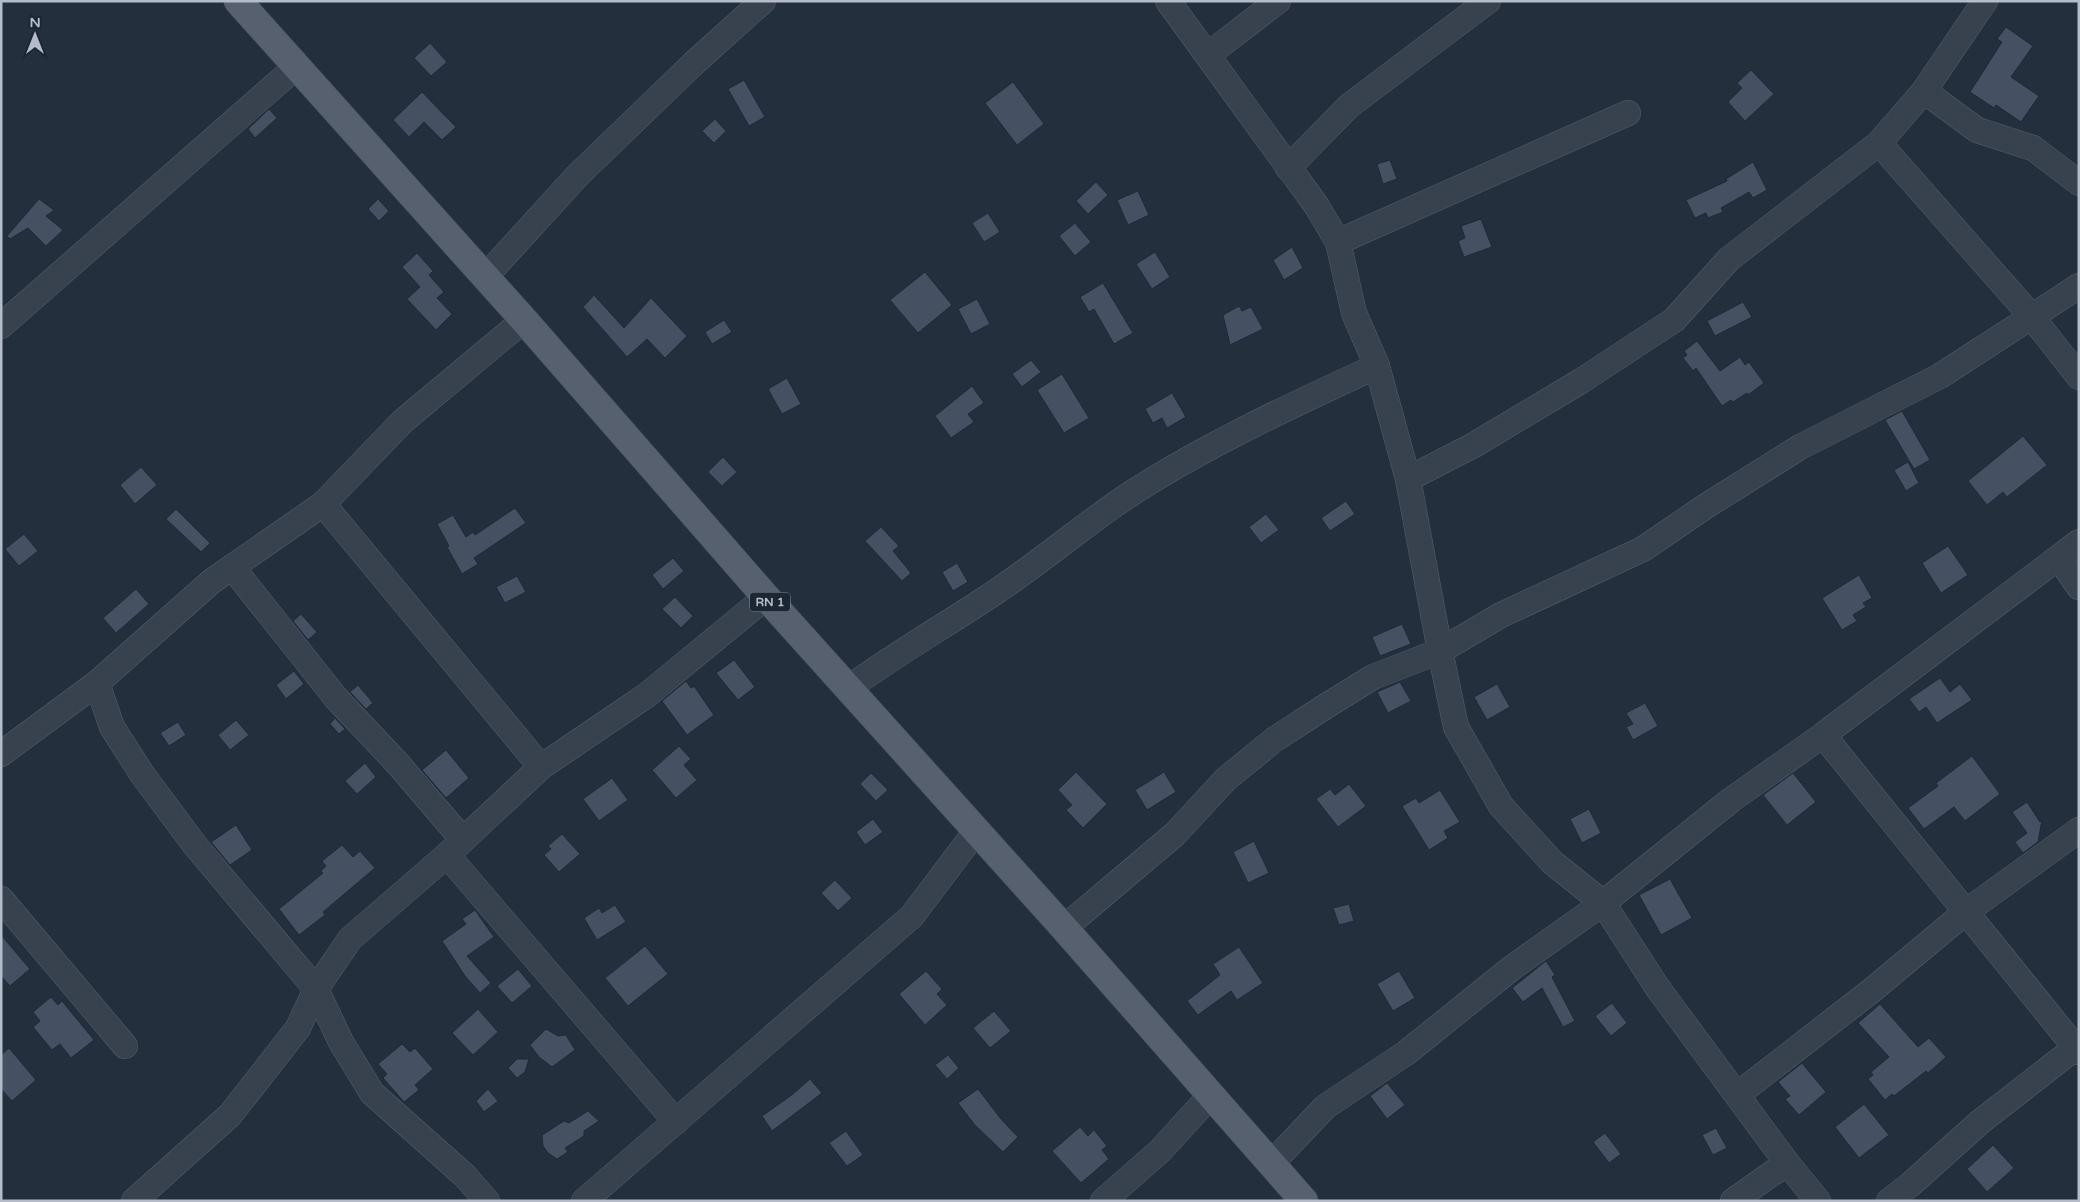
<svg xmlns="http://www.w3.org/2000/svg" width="2080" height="1202" viewBox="0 0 2080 1202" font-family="'Varela Round',sans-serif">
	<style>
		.building { fill: #455162; stroke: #1f2835 }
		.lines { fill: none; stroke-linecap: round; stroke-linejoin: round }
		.minor-casing { stroke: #565f6c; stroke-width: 26 }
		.major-casing { stroke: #414a57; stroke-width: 29 }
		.minor { stroke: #38414e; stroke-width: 25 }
		.major { stroke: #56606e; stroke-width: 28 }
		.labels { text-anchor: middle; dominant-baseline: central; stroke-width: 4.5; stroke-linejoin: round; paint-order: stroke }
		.shield { fill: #1d2633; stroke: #878f9c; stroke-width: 1 }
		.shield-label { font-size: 12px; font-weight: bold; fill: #b4bcc9 }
	</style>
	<rect width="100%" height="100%" fill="#242f3e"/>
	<g class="building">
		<polygon points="2006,27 2033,46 2011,77 2039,96 2021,122 1996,105 1994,108 1970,92 2002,42 1997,39"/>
		<polygon points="430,43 447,62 431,76 414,58"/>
		<polygon points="1751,70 1774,94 1745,121 1728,102 1742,88 1737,83"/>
		<polygon points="744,80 765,117 749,126 728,89"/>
		<polygon points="1013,82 1044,124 1017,145 985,103"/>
		<polygon points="422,92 456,127 442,140 424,122 409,137 393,120"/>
		<polygon points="269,109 277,118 255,138 248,129"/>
		<polygon points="715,119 726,131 714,143 702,131"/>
		<polygon points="1390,160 1397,179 1383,184 1377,164"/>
		<polygon points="1753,162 1767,190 1753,198 1749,192 1721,208 1723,212 1708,218 1706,213 1695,218 1686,200 1727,181 1726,179"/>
		<polygon points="1096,182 1108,195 1088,214 1076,201"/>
		<polygon points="1138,191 1149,215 1128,225 1117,200"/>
		<polygon points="39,199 54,210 46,216 63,230 46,246 28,228 10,239 7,236"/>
		<polygon points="378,199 389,211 379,221 368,209"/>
		<polygon points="988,213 1000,232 984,242 972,223"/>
		<polygon points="1481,219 1492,247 1464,257 1458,241 1465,238 1461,226"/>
		<polygon points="1075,223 1091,242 1075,256 1059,236"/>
		<polygon points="1292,247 1303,268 1284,280 1273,260"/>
		<polygon points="1155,252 1170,277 1152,289 1136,264"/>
		<polygon points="417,253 433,271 429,275 444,292 437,298 452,314 436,330 407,299 420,287 402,267"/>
		<polygon points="925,272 952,305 918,333 890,300"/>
		<polygon points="1103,283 1133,333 1114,344 1094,309 1089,312 1080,297"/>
		<polygon points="594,295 624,328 651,298 687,336 665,358 647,339 627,357 583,307"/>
		<polygon points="977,299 990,324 971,334 958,309"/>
		<polygon points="1743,302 1752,317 1715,336 1707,321"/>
		<polygon points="1239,306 1242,311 1251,307 1263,329 1230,345 1223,315"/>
		<polygon points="724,320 732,332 712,344 705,332"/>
		<polygon points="1697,341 1720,371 1740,357 1745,365 1749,362 1764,383 1748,395 1747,393 1733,402 1731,400 1722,406 1696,368 1693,371 1683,358 1687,355 1684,351"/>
		<polygon points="1031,360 1041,372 1022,387 1012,374"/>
		<polygon points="1062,374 1089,418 1064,433 1037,390"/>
		<polygon points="787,378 801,404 782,414 768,389"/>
		<polygon points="972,386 984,403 968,414 974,422 951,438 935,416"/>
		<polygon points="1172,393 1186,417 1167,428 1162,418 1153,423 1145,409"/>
		<polygon points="1902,411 1930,460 1914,469 1885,420"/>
		<polygon points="2023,436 2047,465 2007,497 2003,492 1987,505 1968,481"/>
		<polygon points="723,457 737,472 722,486 708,472"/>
		<polygon points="1908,462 1919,483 1906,491 1894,470"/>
		<polygon points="141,467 157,485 135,504 120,485"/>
		<polygon points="1346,501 1355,514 1330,531 1321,518"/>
		<polygon points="515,508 526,523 474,558 478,564 462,574 447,547 449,546 437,524 453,515 466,537 473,532 475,535"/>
		<polygon points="176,509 210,543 201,552 166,519"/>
		<polygon points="1266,514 1279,530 1261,543 1249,527"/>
		<polygon points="881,527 899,546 893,551 911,573 902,581 865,541"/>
		<polygon points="24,534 38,551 19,566 5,549"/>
		<polygon points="1948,546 1968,575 1941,593 1922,563"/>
		<polygon points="673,558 684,571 663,589 652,575"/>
		<polygon points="957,563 968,582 953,591 942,572"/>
		<polygon points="1859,575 1872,598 1863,603 1866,607 1853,615 1857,621 1842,630 1822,598"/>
		<polygon points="517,576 526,592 505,603 496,587"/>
		<polygon points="136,589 149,604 116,633 103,618"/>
		<polygon points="675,597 693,616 681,628 662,609"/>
		<polygon points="301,614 317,632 308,640 293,621"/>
		<polygon points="1402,624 1411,644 1380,656 1372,637"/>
		<polygon points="734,660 755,687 738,700 716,673"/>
		<polygon points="294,671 304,684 286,699 276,685"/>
		<polygon points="1940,678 1950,692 1960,684 1972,700 1937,723 1926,707 1919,712 1909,699"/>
		<polygon points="686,681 691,688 694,686 714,715 687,735 662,701"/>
		<polygon points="1400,682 1411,701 1388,713 1377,692"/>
		<polygon points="1497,684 1510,707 1487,720 1474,697"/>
		<polygon points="358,685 373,703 366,709 350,692"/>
		<polygon points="1645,703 1658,726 1633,740 1626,727 1633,724 1626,713"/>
		<polygon points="335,718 345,729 339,734 330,724"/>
		<polygon points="236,720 249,735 230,750 218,735"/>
		<polygon points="178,722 186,735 169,746 160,733"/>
		<polygon points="679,746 691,759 684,765 697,780 676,798 652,770"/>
		<polygon points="446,750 469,778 446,798 422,770"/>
		<polygon points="1972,756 2000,794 1965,821 1954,807 1924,829 1908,808 1938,786 1936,783"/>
		<polygon points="365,763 376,777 357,794 345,781"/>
		<polygon points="1076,772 1107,804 1083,828 1066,810 1072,805 1058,790"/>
		<polygon points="1164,772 1176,792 1147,810 1135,790"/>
		<polygon points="871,773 888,790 876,801 860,784"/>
		<polygon points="1793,773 1816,802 1787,825 1763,795"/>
		<polygon points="612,778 628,800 599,821 583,799"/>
		<polygon points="1349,784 1366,806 1338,827 1316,799 1330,789 1335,795"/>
		<polygon points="1440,790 1460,822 1444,831 1448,838 1429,850 1402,806 1416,798 1419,803"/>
		<polygon points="2027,802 2040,822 2042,820 2038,842 2023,853 2015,842 2027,833 2012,812"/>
		<polygon points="1589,809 1601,833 1582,843 1570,819"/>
		<polygon points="873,819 883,832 865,845 856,832"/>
		<polygon points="236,825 252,850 230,865 211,842"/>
		<polygon points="562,834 580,854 559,872 544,855 551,849 548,846"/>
		<polygon points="1254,841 1269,873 1248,883 1233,852"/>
		<polygon points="342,845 353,857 360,851 375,868 323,912 325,915 299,935 279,909 323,873 321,871 326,866 322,861"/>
		<polygon points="1670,879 1692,918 1661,935 1639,895"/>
		<polygon points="835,880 852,898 838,911 821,893"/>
		<polygon points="1349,904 1354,921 1339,925 1333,908"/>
		<polygon points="615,905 626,922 597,940 584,918 599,908 602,913"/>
		<polygon points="475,910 494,937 467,956 491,983 480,993 465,976 442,941 466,924 462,919"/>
		<polygon points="1,935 30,969 10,986 1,976"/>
		<polygon points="645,946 668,974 628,1006 605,978"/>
		<polygon points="1239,947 1263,983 1237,1000 1231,991 1198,1015 1187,1001 1220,975 1213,964"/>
		<polygon points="1546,961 1555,975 1552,977 1575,1021 1563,1027 1542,988 1523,1002 1512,988"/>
		<polygon points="518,969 532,986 512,1003 497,986"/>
		<polygon points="926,971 942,989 937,994 947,1005 925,1025 899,994"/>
		<polygon points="1399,971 1415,998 1393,1011 1377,984"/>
		<polygon points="51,997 58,1005 62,1001 94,1040 71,1058 60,1044 52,1050 33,1027 40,1021 33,1012"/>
		<polygon points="1612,1003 1627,1023 1611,1036 1595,1016"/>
		<polygon points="1880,1004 1918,1047 1929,1038 1946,1057 1928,1073 1926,1071 1894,1096 1892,1094 1885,1100 1868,1079 1873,1075 1871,1072 1889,1057 1858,1023"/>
		<polygon points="478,1009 498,1032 473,1055 452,1033"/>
		<polygon points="994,1011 1011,1031 990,1048 973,1028"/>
		<polygon points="546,1029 558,1036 566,1035 575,1050 552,1067 539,1057 530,1045"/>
		<polygon points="402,1044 410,1052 415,1048 433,1069 415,1085 419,1090 404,1102 383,1078 387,1074 378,1064"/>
		<polygon points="9,1048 36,1080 12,1101 1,1089 1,1055"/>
		<polygon points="948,1055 959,1068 947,1079 935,1065"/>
		<polygon points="517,1059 529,1059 525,1072 517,1078 508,1068"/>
		<polygon points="1802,1063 1826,1092 1799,1115 1785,1099 1790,1096 1778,1082"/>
		<polygon points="810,1079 822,1093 772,1131 762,1116 793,1094"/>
		<polygon points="1387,1083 1405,1105 1387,1119 1370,1096"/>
		<polygon points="488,1089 498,1101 484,1112 476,1101"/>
		<polygon points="978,1089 1001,1119 1018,1137 1003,1152 974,1124 958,1103"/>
		<polygon points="1864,1104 1889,1135 1859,1158 1835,1127"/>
		<polygon points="588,1111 599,1121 584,1131 584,1136 565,1148 568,1152 557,1159 548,1153 543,1146 542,1135 564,1121 569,1123"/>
		<polygon points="1080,1127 1088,1136 1094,1130 1107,1146 1102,1150 1109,1159 1081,1183 1052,1151"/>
		<polygon points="1716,1128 1727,1148 1713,1155 1702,1135"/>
		<polygon points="846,1131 863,1155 847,1166 829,1143"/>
		<polygon points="1605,1133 1621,1154 1609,1163 1593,1142"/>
		<polygon points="1993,1145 2014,1168 1987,1192 1967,1169"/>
	</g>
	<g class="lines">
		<g class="minor-casing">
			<g id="minor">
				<polyline points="1168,1 1316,205 1338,242 1354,313 1377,366 1408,479 1440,651 1456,727 1501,806 1552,862 1603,903 1657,987 1787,1163 1818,1201"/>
				<polyline points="1209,54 1278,1"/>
				<polyline points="1924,91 1977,130 2033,148 2079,183"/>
				<polyline points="1879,143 2032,317 2079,377"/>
				<polyline points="1288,168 1349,106 1488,1"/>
				<polyline points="1338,242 1628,113"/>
				<polyline points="485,277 577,176 693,64 763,1"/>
				<polyline points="1,326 297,66"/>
				<polyline points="1408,479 1474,445 1581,381 1674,320 1729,259 1879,143 1924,91 1985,1"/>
				<polyline points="323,504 541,767"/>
				<polyline points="2059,558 2079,587"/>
				<polyline points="232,567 336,698 399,765 463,840"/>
				<polyline points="97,683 112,727 142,774 194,844 316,989 341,1042 372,1093 465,1176 487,1201"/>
				<path d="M849,688C897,653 948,624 997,591C1045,559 1087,522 1135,491C1212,442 1295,404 1377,366"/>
				<polyline points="1823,735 2079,1052"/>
				<polyline points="1,754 97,683 212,581 323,504 403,421 524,320"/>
				<polyline points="447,855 676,1122"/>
				<polyline points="1,899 125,1046"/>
				<polyline points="1064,928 1175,834 1226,779 1275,739 1323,708 1373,677 1440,651 1501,615 1643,549 1706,506 1800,447 1940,376 2079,286"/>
				<polyline points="1737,1095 1871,991 1967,911 2079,830"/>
				<polyline points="1271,1164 1325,1107 1406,1053 1513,967 1603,903 1731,800 1823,735 2079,542"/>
				<polyline points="134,1201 230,1115 298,1028 316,989 350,939 447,855 541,767 647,695 766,597"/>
				<polyline points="584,1201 912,916 976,831"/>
				<polyline points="1103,1201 1160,1151 1211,1095"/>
				<polyline points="1733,1201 1787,1163"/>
				<polyline points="1889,1201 1911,1184 1980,1122 2075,1048"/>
			</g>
		</g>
		<g class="major-casing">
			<polyline id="major" points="238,1 524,320 766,597 1064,928 1304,1201"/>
		</g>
		<use href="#minor" class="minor"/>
		<use href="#major" class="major"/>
	</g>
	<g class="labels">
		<rect class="shield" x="750" y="592.5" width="40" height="19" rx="4"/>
		<g class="shield-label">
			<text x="770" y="602">RN 1</text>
		</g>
	</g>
	<rect width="2080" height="1202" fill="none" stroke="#b4bcc9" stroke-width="5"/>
	<g transform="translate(35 35)" stroke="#1d2633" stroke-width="4" paint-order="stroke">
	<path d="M0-4L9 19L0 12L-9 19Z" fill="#b4bcc9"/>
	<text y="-8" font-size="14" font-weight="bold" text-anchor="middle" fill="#b4bcc9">N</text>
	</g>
</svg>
